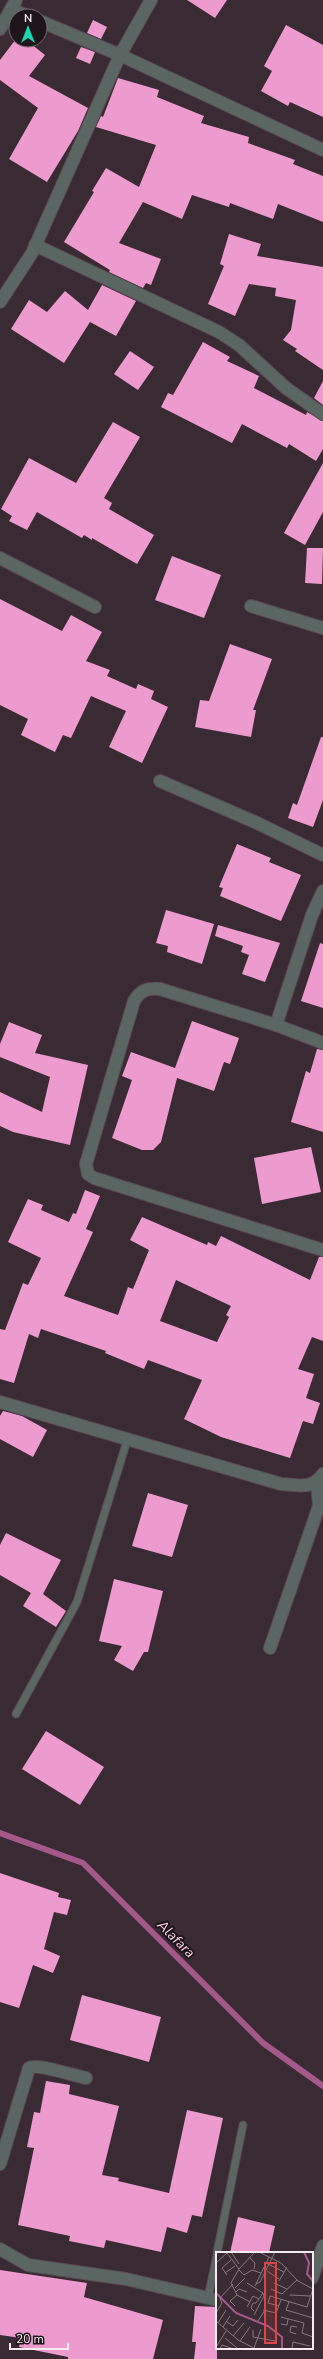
<svg xmlns="http://www.w3.org/2000/svg" width="323" height="2359" viewBox="0 0 323 2359" font-family="'Nunito Sans',sans-serif">
	<style>
		.lines { fill: none; stroke-linecap: round; stroke-linejoin: round }
		.stream { stroke: #a5598a; stroke-width: 6 }
		.building { fill: #ed9bcf; fill-rule: evenodd }
		.lane-casing { stroke: #584952; stroke-width: 9 }
		.street-casing { stroke: #584952; stroke-width: 14 }
		.lane { stroke: #5b6562; stroke-width: 7 }
		.street { stroke: #5b6562; stroke-width: 12 }
		.labels { text-anchor: middle; dominant-baseline: central; stroke-width: 4; stroke-linejoin: round; paint-order: stroke }
		.water-label { font-size: 14px; font-style: italic; fill: #facfe9; stroke: #1d151a }
		.inset-river { fill: none; stroke: #a5598a; stroke-width: 2 }
		.inset-road { fill: none; stroke: #857780; stroke-width: 1 }
		.view { fill: #db4546; fill-opacity: 0.15; stroke: #db4546; stroke-width: 2 }
		.inset-edge { fill: none; stroke: #f6ebf1; stroke-width: 2 }
	</style>
	<rect width="100%" height="100%" fill="#3a2a34"/>
	<g class="lines">
		<polyline class="stream" points="0,1833 83,1863 263,2043 323,2086"/>
	</g>
	<g class="building">
		<polygon points="187,0 227,0 215,18"/>
		<polygon points="93,20 107,27 101,39 87,33"/>
		<polygon points="286,25 323,45 323,117 290,102 288,106 261,91 272,71 264,66"/>
		<polygon points="16,39 26,40 45,55 29,76 88,108 78,131 47,182 9,159 38,108 0,80 0,60"/>
		<polygon points="81,47 95,52 90,64 76,58"/>
		<polygon points="118,78 159,90 157,97 204,116 201,123 249,137 248,143 295,160 293,164 323,176 323,222 278,204 273,219 230,203 229,207 192,195 182,219 143,202 119,243 161,259 151,285 146,283 143,288 109,272 110,270 64,242 94,192 92,191 106,168 139,187 156,145 96,127 101,116 103,117"/>
		<polygon points="229,234 261,244 257,256 323,267 323,370 295,351 297,349 283,340 291,330 296,300 275,296 276,288 249,284 235,316 208,304 224,266 220,264"/>
		<polygon points="102,285 136,301 116,336 90,322 64,363 11,329 29,300 47,312 65,291 88,310"/>
		<polygon points="203,342 230,357 227,361 259,376 254,388 306,415 307,412 323,421 323,449 316,461 289,444 287,448 242,424 232,443 161,407 168,393 173,395"/>
		<polygon points="130,351 154,367 138,390 114,374"/>
		<polygon points="323,381 323,405 314,398"/>
		<polygon points="113,422 140,437 104,498 112,503 109,509 154,535 137,564 92,538 92,540 84,535 82,538 37,512 27,530 9,521 12,516 1,509 29,458 76,483"/>
		<polygon points="323,463 323,512 305,545 284,533"/>
		<polygon points="307,548 323,548 322,584 305,583"/>
		<polygon points="172,556 221,575 204,618 155,600"/>
		<polygon points="0,599 62,631 71,615 102,632 86,661 110,670 107,676 136,689 138,684 154,691 151,699 168,707 142,763 109,747 126,711 91,696 71,738 63,735 55,752 21,735 28,719 0,705"/>
		<polygon points="230,644 272,659 253,710 256,710 251,737 195,727 200,700 209,701"/>
		<polygon points="321,737 323,737 323,800 313,827 288,818 293,803 297,805"/>
		<polygon points="237,844 271,858 269,862 301,875 281,921 220,896 223,888 219,887"/>
		<polygon points="166,910 214,924 202,964 167,952 168,946 156,943"/>
		<polygon points="218,925 280,943 265,982 242,974 249,955 241,952 243,946 215,936"/>
		<polygon points="320,943 323,944 323,1008 301,1001"/>
		<polygon points="192,1021 239,1038 230,1064 224,1062 214,1091 177,1078 161,1142 153,1150 142,1150 112,1138 132,1080 122,1076 131,1052 175,1068"/>
		<polygon points="9,1022 42,1035 35,1053 88,1065 70,1145 13,1132 0,1126 0,1092 42,1112 50,1077 0,1057 0,1044"/>
		<polygon points="317,1049 323,1050 323,1132 291,1122 306,1071 310,1073"/>
		<polygon points="311,1147 321,1192 262,1204 254,1158"/>
		<path d="M85,1190L100,1196L86,1229L93,1232L64,1296L118,1315L128,1287L133,1289L149,1250L130,1240L142,1217L207,1245L208,1242L216,1246L221,1236L310,1280L319,1257H323V1341L312,1337L298,1369L314,1374L306,1398L320,1403L313,1424L303,1421L290,1458L221,1437L184,1419L202,1380L148,1360L144,1369L105,1353L106,1351L41,1329L38,1338L29,1334L14,1383L0,1379V1329L5,1330L23,1283L28,1285L41,1258L8,1242L28,1199L43,1205L41,1210L69,1222L73,1213L76,1214ZM176,1280L231,1306L226,1315L229,1317L217,1342L160,1321Z"/>
		<polygon points="3,1411 22,1416 47,1430 33,1457 0,1439 0,1416"/>
		<polygon points="148,1493 188,1505 172,1557 132,1546"/>
		<polygon points="6,1533 61,1560 43,1594 66,1611 56,1627 23,1606 31,1593 0,1575 0,1545"/>
		<polygon points="114,1579 163,1591 148,1652 144,1652 133,1671 114,1660 122,1646 99,1641"/>
		<polygon points="46,1731 104,1767 80,1805 22,1769"/>
		<polygon points="0,1873 59,1893 58,1897 71,1900 67,1915 54,1912 44,1949 60,1956 53,1973 33,1965 19,2008 0,2002"/>
		<polygon points="82,1995 161,2017 149,2062 70,2040"/>
		<polygon points="46,2081 70,2085 69,2094 119,2106 102,2175 119,2178 118,2181 169,2193 187,2110 223,2118 202,2217 192,2215 187,2233 167,2227 161,2252 106,2240 104,2248 69,2241 70,2236 18,2225 34,2148 27,2147 34,2112 40,2113"/>
		<polygon points="238,2217 275,2226 269,2253 230,2253"/>
		<polygon points="0,2270 87,2283 84,2297 163,2320 153,2359 68,2359 68,2357 19,2347 21,2338 0,2335"/>
		<polygon points="195,2306 217,2307 217,2359 194,2359 196,2342 192,2342"/>
	</g>
	<g class="lines">
		<g class="lane-casing">
			<g id="lane">
				<polyline points="16,1714 77,1602 127,1441"/>
				<polyline points="217,2253 243,2125"/>
				<polyline points="208,2298 217,2255"/>
			</g>
		</g>
		<g class="street-casing">
			<g id="street">
				<polyline points="11,9 27,16"/>
				<polyline points="40,21 120,55 323,150"/>
				<polyline points="0,29 16,0"/>
				<polyline points="35,245 219,332 239,345 286,388 323,414"/>
				<polyline points="0,302 32,253 120,55 151,0"/>
				<polyline points="0,558 95,607"/>
				<polyline points="251,606 323,628"/>
				<polyline points="160,781 255,822 323,855"/>
				<polyline points="276,1025 312,915 323,891"/>
				<path d="M323,1043L276,1025L160,989C147,988 141,990 134,1001L86,1164L88,1174L94,1178L323,1250"/>
				<path d="M0,1402L281,1484C299,1485 312,1490 323,1474"/>
				<polyline points="270,1648 319,1506 317,1482"/>
				<path d="M0,2164L29,2068C37,2063 75,2076 86,2078"/>
				<polyline points="0,2249 28,2265 126,2279 217,2300"/>
				<polyline points="312,2278 323,2246"/>
			</g>
		</g>
		<use href="#lane" class="lane"/>
		<use href="#street" class="street"/>
	</g>
	<g class="labels">
		<g class="water-label">
			<text transform="translate(176 1939) rotate(45)">Alafara</text>
		</g>
	</g>
	<g transform="translate(216 2252)">
		<rect width="97" height="97" fill="#3a2a34"/>
		<path class="inset-river" d="M88,0L93,11L91,22L97,29M0,41L20,61L52,74L66,85V97"/>
		<path class="inset-road" d="M15,0L23,12M43,0L65,11L82,29L97,37M33,5L39,11L38,17M0,11L11,1L23,17L39,0M50,11L68,20M23,17L15,31L21,43L34,50M23,18L28,23L36,18L45,21M51,19L63,27M9,21L19,14M11,23L6,16L15,8M63,29L71,15M31,31L47,41M58,31L71,37M40,32L44,30L59,0M39,34L53,5M19,36L29,26M55,37L66,42L81,28M20,40L23,37L31,40M74,43L94,44M73,50L70,58L97,66M19,54L14,49L21,43M63,54L52,51L54,44L91,55L97,37M31,55L37,44L43,47M47,58L60,61L65,48M38,59L35,56L37,51H40L47,41M0,61L6,51L4,46L17,32M38,63L48,44L47,41M65,65L88,71L86,81L97,85M0,69L22,88L40,97M42,69L49,58M11,70L17,74L22,68M2,71L10,58M65,72L71,73L72,67M7,75L14,64M37,78V85L59,89L61,85M80,82L74,80L75,74L81,75M17,84L28,71M9,86L21,96M24,89L34,75M0,95L10,79M38,96L45,77M4,97L6,93L18,97M76,97L77,90L94,94"/>
		<path class="view" d="M49,11H60V91H49Z"/>
		<rect width="97" height="97" class="inset-edge"/>
	</g>
	<g transform="translate(28 28)"><circle r="19" fill="#1d151a" stroke="#746b70"/>
	<path d="M0-3L7 15L0 10L-7 15Z" fill="#1dd5b1"/>
	<text y="-6" font-size="11" font-weight="bold" text-anchor="middle" fill="#f6ebf1">N</text>
	</g>
	<path d="M10 2343v6h58v-6" fill="none" stroke="#f6ebf1" stroke-width="2"/>
	<text x="16" y="2343" font-size="12" fill="#f6ebf1" stroke="#1d151a" stroke-width="3" paint-order="stroke">20 m</text>
</svg>
